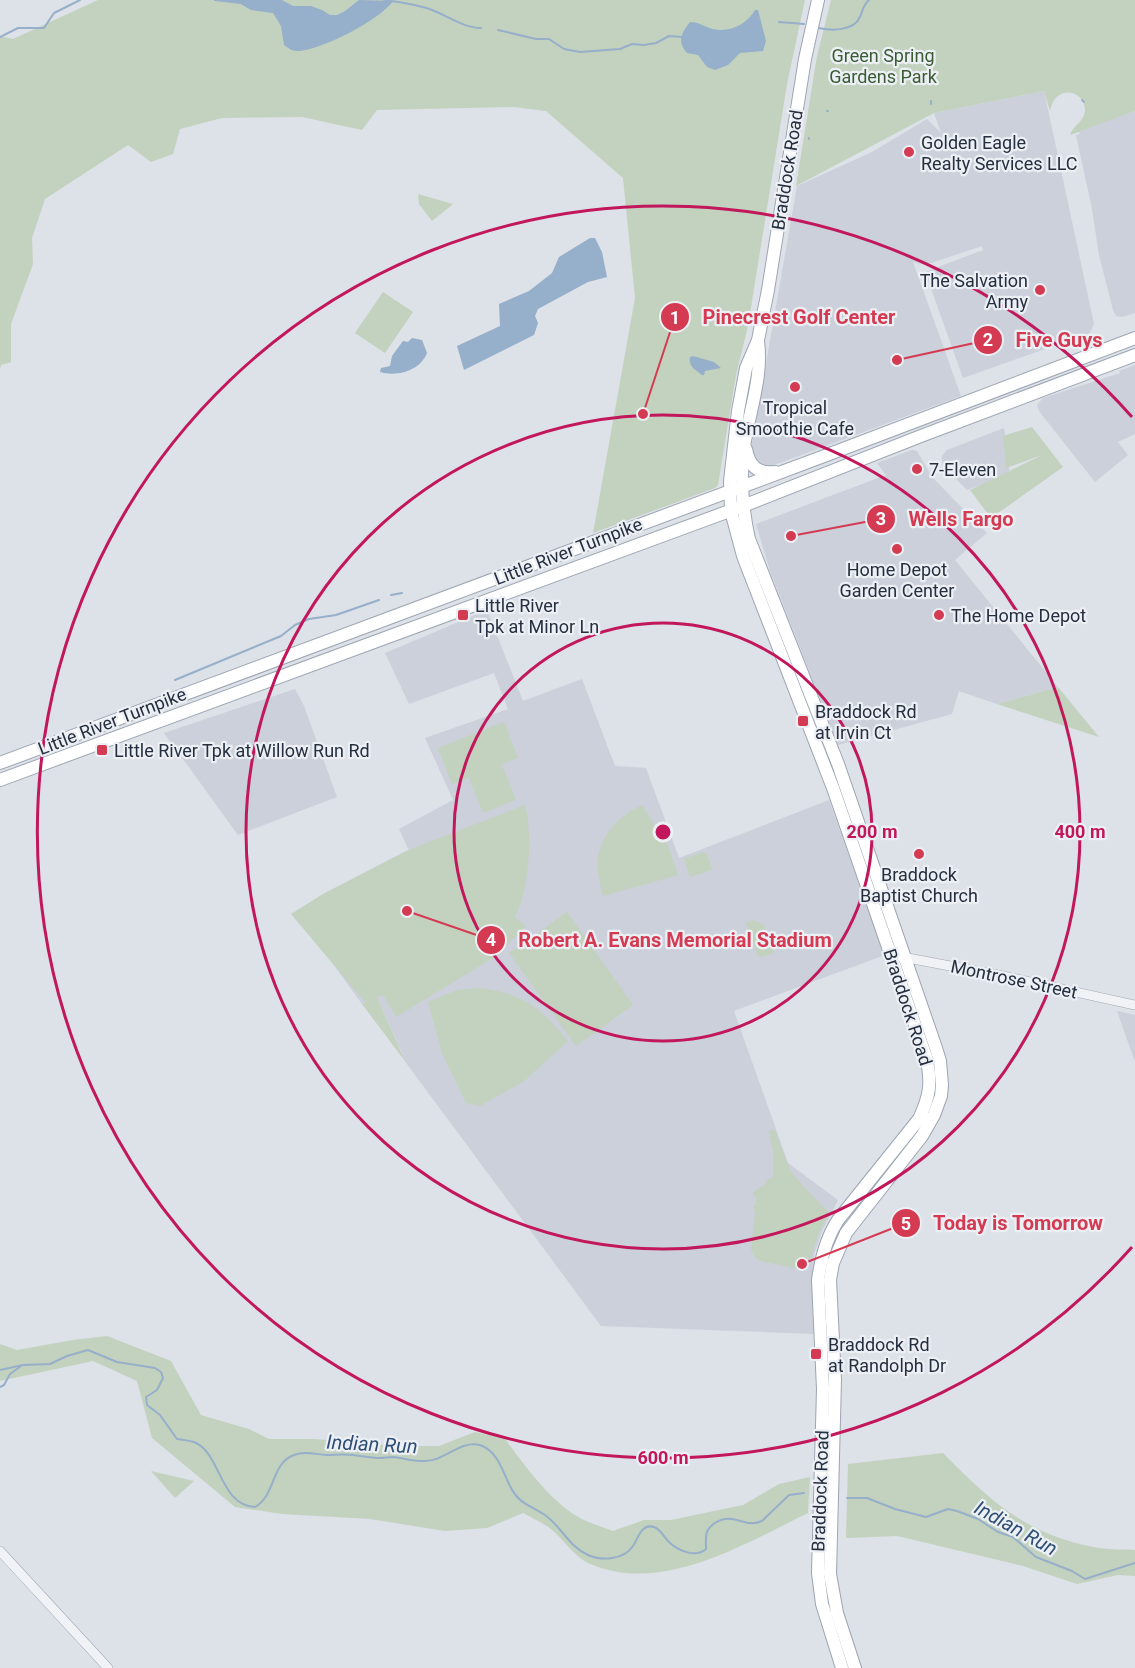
<svg xmlns="http://www.w3.org/2000/svg" width="1135" height="1668" viewBox="0 0 1135 1668" font-family="Roboto,sans-serif">
	<style>
		.built { fill: #cbd0da }
		.green { fill: #c3d2be }
		.water { fill: #96afca }
		.lines { fill: none; stroke-linecap: round; stroke-linejoin: round }
		.stream { stroke: #96afca; stroke-width: 2 }
		.tertiary-casing { stroke: #a2a8b2; stroke-width: 10 }
		.primary-casing { stroke: #9ca5b4; stroke-width: 14 }
		.tertiary { stroke: #f0f2f6; stroke-width: 9 }
		.primary { stroke: #fff; stroke-width: 12 }
		.ring { fill: none; stroke: #c2185b; stroke-width: 3 }
		.poi-dot { fill: #d43b52; stroke: #ecf0f5; stroke-width: 2 }
		.labels { text-anchor: middle; dominant-baseline: central; stroke-width: 4.5; stroke-linejoin: round; paint-order: stroke }
		.park-label { font-size: 18px; fill: #3a5b33; stroke: #ecf0f5 }
		.poi-label { font-size: 18px; fill: #262f3f; stroke: #ecf0f5; text-anchor: start }
		.street-label { font-size: 18px; fill: #262f3f; stroke: #ecf0f5 }
		.water-label { font-size: 20px; font-style: italic; fill: #2e4e74; stroke: #ecf0f5 }
		.centre { fill: #c2185b; stroke: #ecf0f5; stroke-width: 3 }
		.ring-label { font-size: 18px; text-anchor: middle; font-weight: bold; fill: #c2185b; stroke: #ecf0f5; stroke-width: 4.5; stroke-linejoin: round; paint-order: stroke }
		.leader { fill: none; stroke: #d43b52; stroke-width: 2 }
		.callout-dot { fill: #d43b52; stroke: #ecf0f5; stroke-width: 2 }
		.mark-label { font-size: 18px; text-anchor: middle; font-weight: bold; fill: #fff }
		.callout-label { font-size: 20px; text-anchor: middle; font-weight: bold; fill: #d43b52; stroke: #ecf0f5; stroke-width: 4.5; stroke-linejoin: round; paint-order: stroke }
	</style>
	<rect width="100%" height="100%" fill="#dde1e8"/>
	<g class="built">
		<polygon points="1044,91 1094,324 1090,333 963,378 925,272 983,250 982,246 925,265 913,262 961,396 766,468 760,467 750,455 797,186 872,152 927,119 941,133 934,113"/>
		<polygon points="1135,111 1135,313 1122,317 1116,316 1113,310 1099,255 1092,209 1076,135 1080,134 1079,131"/>
		<polygon points="1135,365 1135,434 1118,442 1128,455 1095,482 1039,411 1037,405 1043,398 1120,373 1119,371"/>
		<polygon points="1004,428 1010,474 967,490 948,471 942,463 942,456 947,450"/>
		<polygon points="912,450 917,451 932,477 987,533 955,560 1058,687 997,704 959,691 952,714 838,745 770,571 756,524 886,475 877,463"/>
		<polygon points="487,610 523,701 582,679 615,766 646,768 679,858 829,800 885,955 734,1011 788,1163 838,1200 822,1231 814,1255 812,1301 814,1334 601,1326 401,1056 403,1055 377,997 362,1004 296,913 411,855 399,829 453,800 425,738 508,709 494,673 409,704 385,653"/>
		<polygon points="295,689 304,706 337,797 238,835 164,733"/>
		<polygon points="1117,1011 1135,1015 1135,1062"/>
	</g>
	<g class="green">
		<polygon points="98,0 805,0 787,84 748,326 736,375 718,485 715,488 593,533 635,298 623,178 546,111 514,107 377,110 362,130 302,117 222,118 180,129 173,154 151,162 128,145 45,199 32,238 33,264 11,324 11,362 1,365 0,369 0,36 13,39"/>
		<path d="M831,0H1135V111L1070,135C1073,125 1084,122 1085,111C1086,90 1055,83 1050,111L1044,91L934,113L796,186L817,56Z"/>
		<polygon points="418,194 453,204 432,221 419,204"/>
		<polygon points="383,292 413,312 385,353 355,333"/>
		<polygon points="1032,427 1063,467 991,518 970,490 1042,455 1006,468 1003,436"/>
		<polygon points="1058,687 1099,737 997,704"/>
		<polygon points="504,722 518,758 502,764 516,800 483,813 469,778 452,784 438,748"/>
		<path d="M525,805C533,836 529,889 515,918L526,926L496,956L396,1017L383,995L377,997L403,1056H401L362,1004L371,999L364,1001L291,914L323,894L406,851Z"/>
		<path d="M642,805L668,846L678,875L603,896C601,888 599,880 598,872C594,841 616,817 642,805Z"/>
		<polygon points="703,852 707,854 712,870 690,877 684,859"/>
		<polygon points="567,912 633,1005 576,1046 509,953"/>
		<polygon points="754,920 764,925 774,953 761,957 757,954 746,923"/>
		<path d="M479,988C525,994 540,1007 568,1041L523,1082L480,1106L466,1103L442,1053L428,1002L457,990Z"/>
		<polygon points="775,1130 790,1170 802,1185 829,1213 819,1233 807,1268 802,1270 761,1261 755,1257 751,1250 755,1213 753,1206 756,1205 756,1196 753,1196 753,1192 765,1184 768,1179 773,1178 773,1151 769,1131"/>
		<path d="M107,1336L171,1361L201,1415L249,1429L269,1439H314L397,1446H439L475,1432L505,1439C525,1466 552,1504 582,1519C592,1524 603,1527 613,1531L644,1520H671L743,1505L779,1484L810,1477L808,1513C744,1544 660,1596 588,1563C574,1556 563,1539 551,1529C543,1523 532,1518 523,1513L487,1528L445,1531L370,1519L282,1514L235,1507L152,1438L137,1381L93,1361L0,1381V1344L17,1350L73,1340Z"/>
		<path d="M943,1453C989,1500 1026,1534 1093,1547C1107,1550 1121,1549 1135,1550V1576L1118,1575L1077,1584L1023,1566L897,1536L846,1538L848,1464Z"/>
		<polygon points="151,1471 194,1481 175,1498"/>
	</g>
	<g class="water">
		<path d="M217,0H282L293,6H311L322,10L330,15H337L345,11L359,0L393,1C380,20 320,51 297,51C292,51 288,48 284,45L281,26L273,13L251,10L239,3Z"/>
		<path d="M755,10H758L766,41L763,51L740,53L728,65L715,70L707,67L698,55L687,53C677,42 681,33 690,22C699,22 705,27 713,29C730,33 747,24 755,10Z"/>
		<polygon points="590,238 595,238 602,252 607,277 588,282 538,309 535,316 538,323 534,335 464,370 457,346 500,326 499,304 529,291 552,273 559,257"/>
		<path d="M412,338L422,340L427,353C420,371 397,377 380,372L381,368L390,366L392,356L403,341L408,342Z"/>
		<path d="M693,356L714,362L721,368L705,371L704,375H702C696,370 688,367 690,357Z"/>
	</g>
	<g class="lines">
		<g class="stream">
			<polyline points="215,0 241,3"/>
			<path d="M384,0C400,2 417,4 432,10C448,16 464,28 481,28"/>
			<polyline points="779,22 804,24"/>
			<path d="M819,28C831,31 854,31 860,17C863,10 863,5 869,0"/>
			<polyline points="498,30 536,39 549,39 564,49 580,52 620,49 632,44 644,45 656,43 669,36 683,37"/>
			<polyline points="0,37 18,28 44,28 54,13 80,0"/>
			<polyline points="1082,100 1084,102"/>
			<polyline points="931,101 931,104"/>
			<polyline points="827,111 828,111"/>
			<polyline points="809,139 809,138"/>
			<polyline points="391,595 402,593"/>
			<polyline points="175,680 281,636 295,625 309,619 336,615 379,600"/>
			<path d="M0,1370L23,1365L50,1364L67,1356L88,1350L117,1362L155,1368L161,1372L163,1378L157,1390L146,1397L147,1405L160,1415L177,1439C183,1440 190,1440 196,1443C221,1455 220,1505 255,1507C276,1495 271,1463 294,1455C304,1451 315,1454 326,1455C335,1455 344,1454 353,1455C362,1456 371,1458 380,1458C384,1458 389,1457 393,1457C404,1458 414,1462 425,1461C445,1461 460,1440 480,1445C498,1451 503,1473 511,1488C519,1504 532,1506 545,1515C562,1527 568,1546 588,1555C601,1561 624,1560 633,1546C638,1539 641,1523 654,1527C661,1529 664,1538 670,1543C679,1551 696,1558 706,1549C706,1537 704,1530 715,1523C734,1511 744,1529 762,1521L789,1495L804,1493"/>
			<polyline points="0,1387 4,1385 10,1374 21,1366"/>
			<polyline points="847,1498 867,1498 895,1509 926,1517 948,1509 957,1511 978,1519 998,1532 1013,1537 1036,1557 1072,1571 1085,1579 1135,1563"/>
		</g>
		<g class="tertiary-casing">
			<g id="tertiary">
				<polyline points="892,955 1003,976 1135,1005"/>
				<polyline points="0,1551 108,1668"/>
			</g>
		</g>
		<g class="primary-casing">
			<g id="primary">
				<path d="M818,0L805,59L768,290L758,340L746,368L738,411L730,481L731,511L743,556L833,788L926,1057C932,1082 930,1096 919,1119L838,1220C826,1238 821,1258 818,1280L823,1389L818,1573L822,1604L842,1668"/>
				<path d="M758,341C763,377 749,412 744,447C740,478 742,508 749,539L838,764L936,1048L940,1061L942,1085L941,1096L934,1115L922,1136L846,1233L833,1263L830,1280L835,1380L830,1574L837,1613L855,1668"/>
				<path d="M746,449C749,466 758,474 775,472"/>
				<polyline points="0,763 819,458 1135,338"/>
				<polyline points="0,780 743,506 921,436 1135,355"/>
			</g>
		</g>
		<use href="#tertiary" class="tertiary"/>
		<use href="#primary" class="primary"/>
	</g>
	<g class="ring">
		<circle cx="663" cy="832" r="209"/>
		<circle cx="663" cy="832" r="417"/>
		<path d="M1132 1247A626 626 0 1 1 1132 417"/>
	</g>
	<g class="poi-dot">
		<circle cx="909" cy="152" r="6"/>
		<circle cx="1040" cy="290" r="6"/>
		<circle cx="795" cy="387" r="6"/>
		<circle cx="917" cy="469" r="6"/>
		<circle cx="897" cy="549" r="6"/>
		<rect x="457" y="609" width="12" height="12" rx="3"/>
		<circle cx="939" cy="615" r="6"/>
		<rect x="797" y="715" width="12" height="12" rx="3"/>
		<rect x="96" y="744" width="12" height="12" rx="3"/>
		<circle cx="919" cy="854" r="6"/>
		<rect x="810" y="1348" width="12" height="12" rx="3"/>
	</g>
	<g class="labels">
		<g class="park-label">
			<text x="883" y="55">Green Spring<tspan x="883" dy="21">Gardens Park</tspan></text>
		</g>
		<g class="poi-label">
			<text x="921" y="142">Golden Eagle<tspan x="921" dy="21">Realty Services LLC</tspan></text>
			<text x="1028" y="280" text-anchor="end">The Salvation<tspan x="1028" dy="21">Army</tspan></text>
			<text x="795" y="407" text-anchor="middle">Tropical<tspan x="795" dy="21">Smoothie Cafe</tspan></text>
			<text x="929" y="469">7-Eleven</text>
			<text x="897" y="569" text-anchor="middle">Home Depot<tspan x="897" dy="21">Garden Center</tspan></text>
			<text x="475" y="605">Little River<tspan x="475" dy="21">Tpk at Minor Ln</tspan></text>
			<text x="951" y="615">The Home Depot</text>
			<text x="815" y="711">Braddock Rd<tspan x="815" dy="21">at Irvin Ct</tspan></text>
			<text x="114" y="750">Little River Tpk at Willow Run Rd</text>
			<text x="919" y="874" text-anchor="middle">Braddock<tspan x="919" dy="21">Baptist Church</tspan></text>
			<text x="828" y="1344">Braddock Rd<tspan x="828" dy="21">at Randolph Dr</tspan></text>
		</g>
		<g class="street-label">
			<text transform="translate(787 170) rotate(-81)">Braddock Road</text>
			<text transform="translate(568 551) rotate(-21)">Little River Turnpike</text>
			<text transform="translate(112 721) rotate(-21)">Little River Turnpike</text>
			<text transform="translate(1014 979) rotate(12)">Montrose Street</text>
			<text transform="translate(908 1007) rotate(72)">Braddock Road</text>
			<text transform="translate(820 1491) rotate(-88)">Braddock Road</text>
		</g>
		<g class="water-label">
			<text transform="translate(372 1444) rotate(3)">Indian Run</text>
			<text transform="translate(1016 1528) rotate(29)">Indian Run</text>
		</g>
	</g>
	<circle cx="663" cy="832" r="9" class="centre"/>
	<g class="ring-label">
		<text x="872" y="838">200 m</text>
		<text x="1080" y="838">400 m</text>
		<text x="663" y="1464">600 m</text>
	</g>
	<path class="leader" d="M643 414L675 317M897 360L988 340M791 536L881 519M407 911L491 940M802 1264L906 1223"/>
	<g class="callout-dot">
		<circle cx="643" cy="414" r="6"/>
		<circle cx="897" cy="360" r="6"/>
		<circle cx="791" cy="536" r="6"/>
		<circle cx="407" cy="911" r="6"/>
		<circle cx="802" cy="1264" r="6"/>
		<circle cx="675" cy="317" r="15"/>
		<circle cx="988" cy="340" r="15"/>
		<circle cx="881" cy="519" r="15"/>
		<circle cx="491" cy="940" r="15"/>
		<circle cx="906" cy="1223" r="15"/>
	</g>
	<g class="mark-label">
		<text x="675" y="324">1</text>
		<text x="988" y="346">2</text>
		<text x="881" y="525">3</text>
		<text x="491" y="946">4</text>
		<text x="906" y="1230">5</text>
	</g>
	<g class="callout-label">
		<text x="799" y="324">Pinecrest Golf Center</text>
		<text x="1059" y="347">Five Guys</text>
		<text x="961" y="526">Wells Fargo</text>
		<text x="675" y="947">Robert A. Evans Memorial Stadium</text>
		<text x="1018" y="1230">Today is Tomorrow</text>
	</g>
</svg>
